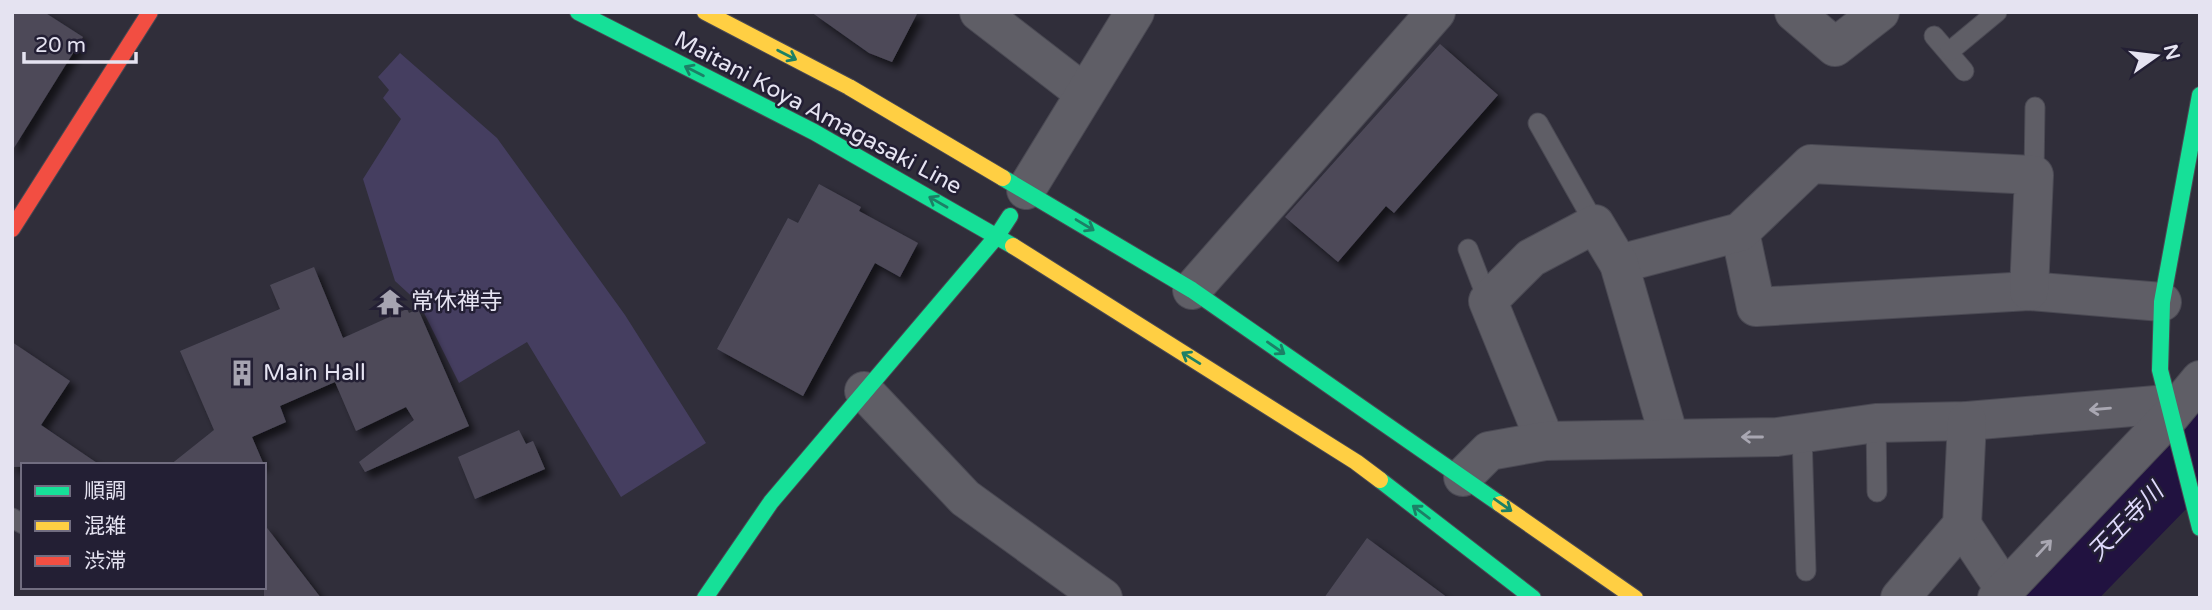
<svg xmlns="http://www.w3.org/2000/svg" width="2212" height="610" viewBox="0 0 2212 610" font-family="'Varela Round','Noto Sans JP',sans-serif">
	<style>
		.green { fill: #453e60 }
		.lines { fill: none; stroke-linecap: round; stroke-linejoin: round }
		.river { stroke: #211240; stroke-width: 68 }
		.building { fill: #4d4a59; filter: url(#shadow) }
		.lane-casing { stroke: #4a4953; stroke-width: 21 }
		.street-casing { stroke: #4a4953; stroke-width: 40 }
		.fast-casing { stroke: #4a4953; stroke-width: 18 }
		.slow-casing { stroke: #4a4953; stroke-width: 18 }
		.jam-casing { stroke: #4a4953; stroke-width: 18 }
		.lane { stroke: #5f5e66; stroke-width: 19 }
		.street { stroke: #5f5e66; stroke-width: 38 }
		.fast { stroke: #16e098; stroke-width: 16 }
		.slow { stroke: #ffcf43; stroke-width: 16 }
		.jam { stroke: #f24e42; stroke-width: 16 }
		.oneway { stroke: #1c8066 }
		.oneway2 { stroke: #a9a7b2 }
		.labels { text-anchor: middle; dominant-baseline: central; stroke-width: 5; stroke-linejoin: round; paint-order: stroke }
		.street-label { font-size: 23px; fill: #e5e3f1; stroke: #231f34 }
		.poi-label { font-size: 23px; fill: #e5e3f1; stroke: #231f34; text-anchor: start }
		.water-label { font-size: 24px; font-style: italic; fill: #ded8fb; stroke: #231f34 }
	</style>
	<defs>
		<filter id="shadow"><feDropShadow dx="6" dy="6" stdDeviation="3.5" flood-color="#0009"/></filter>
	</defs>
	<rect width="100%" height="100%" fill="#302e3a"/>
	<polygon class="green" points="400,53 497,138 625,315 706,443 621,497 527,342 459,383 419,303 395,281 363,179 401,119 383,98 389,90 378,77"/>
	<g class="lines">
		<polyline class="river" points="2052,598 2200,446"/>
	</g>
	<g class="building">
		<polygon points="12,12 44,12 83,37 12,151"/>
		<polygon points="811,12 918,12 892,62 869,53"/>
		<polygon points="1440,44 1498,95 1394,213 1386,206 1338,262 1285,217"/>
		<polygon points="819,184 861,207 859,211 918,243 900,277 875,263 803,396 717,349 788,218 798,223"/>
		<polygon points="314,267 343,338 407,309 409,313 418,309 469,426 365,472 359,462 414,420 406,407 356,431 335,382 280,406 286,422 252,437 264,465 170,465 214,430 180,351 280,309 270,285"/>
		<polygon points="12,342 70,381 41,425 100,465 12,467"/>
		<polygon points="519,430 526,444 533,441 545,469 475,499 458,457"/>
		<polygon points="264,524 321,598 264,598"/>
		<polygon points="1367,538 1448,598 1324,598"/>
	</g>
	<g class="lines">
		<g class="lane-casing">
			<g id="lane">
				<polyline points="1934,36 1964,71"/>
				<polyline points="1950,51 1997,12"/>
				<polyline points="1538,123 1595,224"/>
				<polyline points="2034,175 2035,107"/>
				<polyline points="1468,249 1488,301"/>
				<polyline points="1876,423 1877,492"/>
				<polyline points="1802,434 1806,571"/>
				<polyline points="12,518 23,524"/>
			</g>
		</g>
		<g class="street-casing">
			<g id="street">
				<polyline points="979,12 1084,93"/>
				<polyline points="1794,12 1835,47 1880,12"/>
				<polyline points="1026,190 1135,12"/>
				<polyline points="1740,232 1756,307 2029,291 2162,302"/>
				<polyline points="1619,264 1740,232 1811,164 2034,175 2029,291"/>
				<polyline points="1192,290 1436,12"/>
				<polyline points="864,391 965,498 1103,598"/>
				<polyline points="1545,441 1488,301 1531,258 1595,224 1619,264 1669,437"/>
				<polyline points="1463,477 1489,451 1545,441 1777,437 1876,423 1967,421 2168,404"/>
				<polyline points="1962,525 2005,590"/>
				<polyline points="1900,598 1962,525 1967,421"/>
				<polyline points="1997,598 2171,415 2200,380"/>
			</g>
		</g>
		<g class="fast-casing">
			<g id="fast">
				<polyline points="578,12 814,132 1013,246"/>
				<polyline points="2200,95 2162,302 2160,370 2200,528"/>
				<polyline points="1003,178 1192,290 1500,504"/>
				<polyline points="1380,480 1533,598"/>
				<polyline points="705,598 771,502 997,236 1010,216"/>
			</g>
		</g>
		<g class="slow-casing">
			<g id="slow">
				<polyline points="705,12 849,87 1003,178"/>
				<polyline points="1013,246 1356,462 1380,480"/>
				<polyline points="1500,504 1635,598"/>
			</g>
		</g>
		<g class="jam-casing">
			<polyline id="jam" points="12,229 150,12"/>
		</g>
		<use href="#lane" class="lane"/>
		<use href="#street" class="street"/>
		<use href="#fast" class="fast"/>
		<use href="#slow" class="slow"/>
		<use href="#jam" class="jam"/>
	</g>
	<defs><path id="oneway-shaft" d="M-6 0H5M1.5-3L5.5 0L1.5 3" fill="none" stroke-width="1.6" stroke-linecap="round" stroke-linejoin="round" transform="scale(1.75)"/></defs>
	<g class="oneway">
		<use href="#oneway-shaft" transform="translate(787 55) rotate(27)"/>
		<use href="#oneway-shaft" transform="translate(694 71) rotate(-153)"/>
		<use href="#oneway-shaft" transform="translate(938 202) rotate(-150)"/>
		<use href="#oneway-shaft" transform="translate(1085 225) rotate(31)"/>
		<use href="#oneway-shaft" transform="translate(1276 348) rotate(35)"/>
		<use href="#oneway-shaft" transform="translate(1191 358) rotate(-148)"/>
		<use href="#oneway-shaft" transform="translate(1503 505) rotate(35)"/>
		<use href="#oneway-shaft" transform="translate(1421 512) rotate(-143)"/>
	</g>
	<g class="oneway2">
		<use href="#oneway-shaft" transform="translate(2100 409) rotate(175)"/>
		<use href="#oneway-shaft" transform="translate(1752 437) rotate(180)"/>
		<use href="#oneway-shaft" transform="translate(2044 548) rotate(-47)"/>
	</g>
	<defs>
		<g id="temple-bare" transform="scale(2.1)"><path d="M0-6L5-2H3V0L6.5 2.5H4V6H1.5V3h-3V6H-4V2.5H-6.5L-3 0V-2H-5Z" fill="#a6a4b1" stroke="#231f34" stroke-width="2.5" paint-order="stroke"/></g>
		<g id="building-bare" transform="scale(2.1)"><path d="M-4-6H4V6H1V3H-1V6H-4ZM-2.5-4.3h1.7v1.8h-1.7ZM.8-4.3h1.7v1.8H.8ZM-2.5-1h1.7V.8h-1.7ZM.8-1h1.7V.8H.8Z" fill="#a6a4b1" stroke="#231f34" stroke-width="2.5" paint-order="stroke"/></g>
	</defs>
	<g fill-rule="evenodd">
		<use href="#temple-bare" x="390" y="302"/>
		<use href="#building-bare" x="242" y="373"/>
	</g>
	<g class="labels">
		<g class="street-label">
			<text transform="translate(818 113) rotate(28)">Maitani Koya Amagasaki Line</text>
		</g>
		<g class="poi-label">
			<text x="411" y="302">常休禅寺</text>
			<text x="263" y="373">Main Hall</text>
		</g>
		<g class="water-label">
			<text transform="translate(2126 522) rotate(-46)">天王寺川</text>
		</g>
	</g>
	<rect width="2212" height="610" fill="none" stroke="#e5e3f1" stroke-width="28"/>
	<rect x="21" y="463" width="245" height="126" fill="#231f34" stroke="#716d80" stroke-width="2"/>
	<rect x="35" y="486" width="35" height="10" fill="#16e098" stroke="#716d80" stroke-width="2"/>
	<text x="84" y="498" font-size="21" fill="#e5e3f1">順調</text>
	<rect x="35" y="521" width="35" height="10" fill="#ffcf43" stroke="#716d80" stroke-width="2"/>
	<text x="84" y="533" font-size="21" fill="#e5e3f1">混雑</text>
	<rect x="35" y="556" width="35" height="10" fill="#f24e42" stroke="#716d80" stroke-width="2"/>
	<text x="84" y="568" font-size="21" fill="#e5e3f1">渋滞</text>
	<g transform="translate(2156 56) rotate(76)" stroke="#231f34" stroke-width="5" paint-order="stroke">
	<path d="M0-5L12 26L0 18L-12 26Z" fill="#e5e3f1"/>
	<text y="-10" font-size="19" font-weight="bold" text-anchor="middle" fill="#e5e3f1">N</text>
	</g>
	<path d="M24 52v10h112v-10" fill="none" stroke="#e5e3f1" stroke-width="3.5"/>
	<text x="35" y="52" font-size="21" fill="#e5e3f1" stroke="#231f34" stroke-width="5" paint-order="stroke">20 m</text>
</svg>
